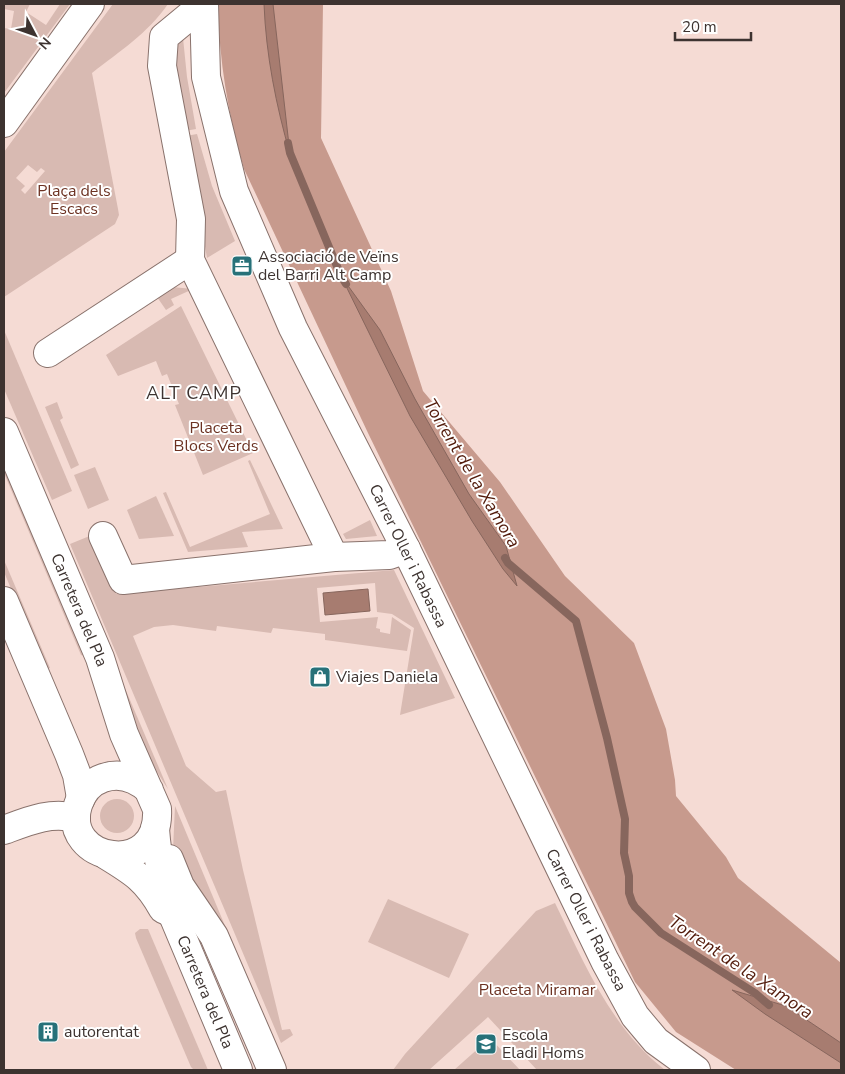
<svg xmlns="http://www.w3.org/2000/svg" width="845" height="1074" viewBox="0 0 845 1074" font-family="'Nunito Sans',sans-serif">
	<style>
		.green { fill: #d8bab2; fill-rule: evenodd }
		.forest { fill: #c79a8d }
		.water { fill: #a77c70; stroke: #87665d }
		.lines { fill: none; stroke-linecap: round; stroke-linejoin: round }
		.stream { stroke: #87665d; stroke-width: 8 }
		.minor-casing { stroke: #89726c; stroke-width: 30 }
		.secondary-casing { stroke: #89726c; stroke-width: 30 }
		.minor { stroke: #fff; stroke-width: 28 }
		.secondary { stroke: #fff; stroke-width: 28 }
		.labels { text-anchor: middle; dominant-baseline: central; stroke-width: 4; stroke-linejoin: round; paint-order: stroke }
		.park-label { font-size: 16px; fill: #6c3222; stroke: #fff }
		.poi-label { font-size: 16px; fill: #3d3330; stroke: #fff; text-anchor: start }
		.street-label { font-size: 16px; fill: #3d3330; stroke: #fff }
		.neighbourhood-label { font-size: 18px; letter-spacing: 1px; fill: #3d3330; stroke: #fff }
		.water-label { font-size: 18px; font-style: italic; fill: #521b0b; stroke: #fff }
	</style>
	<rect width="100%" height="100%" fill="#f5dbd4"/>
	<g class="green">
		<polygon points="4,4 30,4 26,12 46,25 60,4 70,4 4,93 4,28 11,29 14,11 4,9"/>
		<path d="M113,4H168C146,35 121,50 92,73L118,209L119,215L115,224L4,297V152ZM28,165L37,172L41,168L45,171L25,194L21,190L25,186L16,178Z"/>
		<polygon points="183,38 187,77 196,129 185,131 172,53 175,46"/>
		<polygon points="197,134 212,186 235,241 207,258 186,136"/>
		<polygon points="172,287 193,289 171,299 174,305 166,310 155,294"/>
		<polygon points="181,306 253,453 203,475 175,405 179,404 167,374 162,376 156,361 118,376 106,355"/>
		<polygon points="4,330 72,491 52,500 4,389"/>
		<polygon points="57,402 63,418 60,420 79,465 71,469 45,407"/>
		<polygon points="4,460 85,656 81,655 4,473"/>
		<polygon points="250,460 283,529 242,532 248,547 188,552 163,493 166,492 190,547 270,514 248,461"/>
		<polygon points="95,467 109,500 88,509 74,475"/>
		<polygon points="156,496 174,536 139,539 127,510"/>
		<polygon points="370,520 377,536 346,539 343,534"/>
		<polygon points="92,535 116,594 394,570 455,698 400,715 414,628 392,614 377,612 375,583 317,588 320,622 378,617 376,628 380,629 380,632 390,634 392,617 411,630 407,651 325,640 325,634 273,628 271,633 217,626 216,631 173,625 154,627 133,636 186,766 216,792 226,790 243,870 282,1030 290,1029 293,1035 281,1043 70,544"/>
		<polygon points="4,560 50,668 45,670 4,572"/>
		<path d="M121,679L168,789C144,754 132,720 121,679Z"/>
		<circle cx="117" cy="816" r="17"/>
		<polygon points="175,806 256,1000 173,850"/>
		<polygon points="388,899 469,934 449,978 368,942"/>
		<path d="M555,903C584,963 611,1028 665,1070H537L488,1017L429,1070H393L405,1054L536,911Z"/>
		<polygon points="140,929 148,929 208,1070 194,1070 191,1067 136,938 135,933"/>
		<polygon points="490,1038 520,1070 454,1070"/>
	</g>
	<path class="forest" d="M218,4H323L321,138L391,291L423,391L500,482L565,576L634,643L666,729L675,780L676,796L726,857L738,878L841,963V1070H736L676,1032L635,982L368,433L244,169C228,114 219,61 218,4Z"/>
	<g class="water">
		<path d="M264,4H273L290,154C276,105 266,55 264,4Z"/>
		<polygon points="341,276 380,330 415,399 469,494 506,546 517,586 503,569 472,521 410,416"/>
		<polygon points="368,589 370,611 325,615 323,593"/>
		<polygon points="732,990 786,1006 841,1043 841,1063 765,1014"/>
	</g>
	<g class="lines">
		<g class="stream">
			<polyline points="288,143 290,153 341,276 346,284"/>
			<polyline points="505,558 508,563 576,621 607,738 625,819 624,853 629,876 629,893 632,902 635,907 661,933 755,993 769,1005"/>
		</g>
		<g class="minor-casing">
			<g id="minor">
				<polyline points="204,4 206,77 234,191 293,328 406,549 605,961 635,1016 656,1041 696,1070"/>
				<polyline points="204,4 164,37 162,66 191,219 190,260 334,557"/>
				<polyline points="4,123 90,4"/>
				<polyline points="48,353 190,260"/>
				<polyline points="103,536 123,580 334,557 389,555 406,549"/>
				<path d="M4,830C28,821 51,811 76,818"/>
				<polyline points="169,859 180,886 214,936 272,1070"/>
			</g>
		</g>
		<g class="secondary-casing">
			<g id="secondary">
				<path d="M4,432L100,658L124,734L157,809C161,880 60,862 78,805C82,792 91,782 103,778C121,772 136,778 149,790"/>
				<polyline points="4,601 69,754 77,775 81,798"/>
				<path d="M155,829C156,842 157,855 161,868C164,881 174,895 173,909"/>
				<path d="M106,855C134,872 147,880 163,909L172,913"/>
				<polyline points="172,913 238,1070"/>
			</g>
		</g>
		<use href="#minor" class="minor"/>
		<use href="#secondary" class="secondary"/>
	</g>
	<defs>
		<g id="office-square" transform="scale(1.125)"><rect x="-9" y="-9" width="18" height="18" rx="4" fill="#277179" stroke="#fff"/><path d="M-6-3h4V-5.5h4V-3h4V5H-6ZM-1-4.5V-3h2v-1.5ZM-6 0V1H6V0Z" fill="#fff"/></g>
		<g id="shop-square" transform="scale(1.125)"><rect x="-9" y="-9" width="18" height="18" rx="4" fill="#277179" stroke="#fff"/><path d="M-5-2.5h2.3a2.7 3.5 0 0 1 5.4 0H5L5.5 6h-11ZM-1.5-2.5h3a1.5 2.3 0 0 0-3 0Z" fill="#fff"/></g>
		<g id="building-square" transform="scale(1.125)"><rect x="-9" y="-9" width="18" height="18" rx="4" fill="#277179" stroke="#fff"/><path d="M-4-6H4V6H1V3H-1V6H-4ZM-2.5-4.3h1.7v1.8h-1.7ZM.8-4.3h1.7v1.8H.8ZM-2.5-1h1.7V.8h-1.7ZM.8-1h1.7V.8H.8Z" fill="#fff"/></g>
		<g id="school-square" transform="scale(1.125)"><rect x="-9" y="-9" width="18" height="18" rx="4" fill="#277179" stroke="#fff"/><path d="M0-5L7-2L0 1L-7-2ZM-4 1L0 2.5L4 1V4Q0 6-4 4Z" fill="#fff"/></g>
	</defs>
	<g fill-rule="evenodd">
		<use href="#office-square" x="242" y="266"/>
		<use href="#shop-square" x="320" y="677"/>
		<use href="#building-square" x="48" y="1032"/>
		<use href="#school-square" x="486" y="1044"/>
	</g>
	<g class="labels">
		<g class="park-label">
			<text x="74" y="191">Plaça dels<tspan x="74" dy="18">Escacs</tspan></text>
			<text x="216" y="428">Placeta<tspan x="216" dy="18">Blocs Verds</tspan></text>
			<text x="537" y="990">Placeta Miramar</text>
		</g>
		<g class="poi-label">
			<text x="258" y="257">Associació de Veïns<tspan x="258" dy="18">del Barri Alt Camp</tspan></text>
			<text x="336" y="677">Viajes Daniela</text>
			<text x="64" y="1032">autorentat</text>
			<text x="502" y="1035">Escola<tspan x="502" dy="18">Eladi Homs</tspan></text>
		</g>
		<g class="street-label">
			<text transform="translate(408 556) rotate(64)">Carrer Oller i Rabassa</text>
			<text transform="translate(79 610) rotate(67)">Carretera del Pla</text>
			<text transform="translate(586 920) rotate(63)">Carrer Oller i Rabassa</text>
			<text transform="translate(205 992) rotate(67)">Carretera del Pla</text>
		</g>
		<g class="neighbourhood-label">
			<text x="194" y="393">ALT CAMP</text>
		</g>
		<g class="water-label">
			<text transform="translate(472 473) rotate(59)">Torrent de la Xamora</text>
			<text transform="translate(741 967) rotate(34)">Torrent de la Xamora</text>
		</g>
	</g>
	<rect width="845" height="1074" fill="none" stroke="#3d3330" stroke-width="10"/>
	<g transform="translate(35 35) rotate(131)" stroke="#ffffff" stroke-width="4" paint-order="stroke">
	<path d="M0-4L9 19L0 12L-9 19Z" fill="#3d3330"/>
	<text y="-8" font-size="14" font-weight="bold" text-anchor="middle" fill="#3d3330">N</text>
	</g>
	<path d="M675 32v8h76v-8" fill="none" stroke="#3d3330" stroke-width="2.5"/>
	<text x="682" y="32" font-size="15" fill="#3d3330" stroke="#ffffff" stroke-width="4" paint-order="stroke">20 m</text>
</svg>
